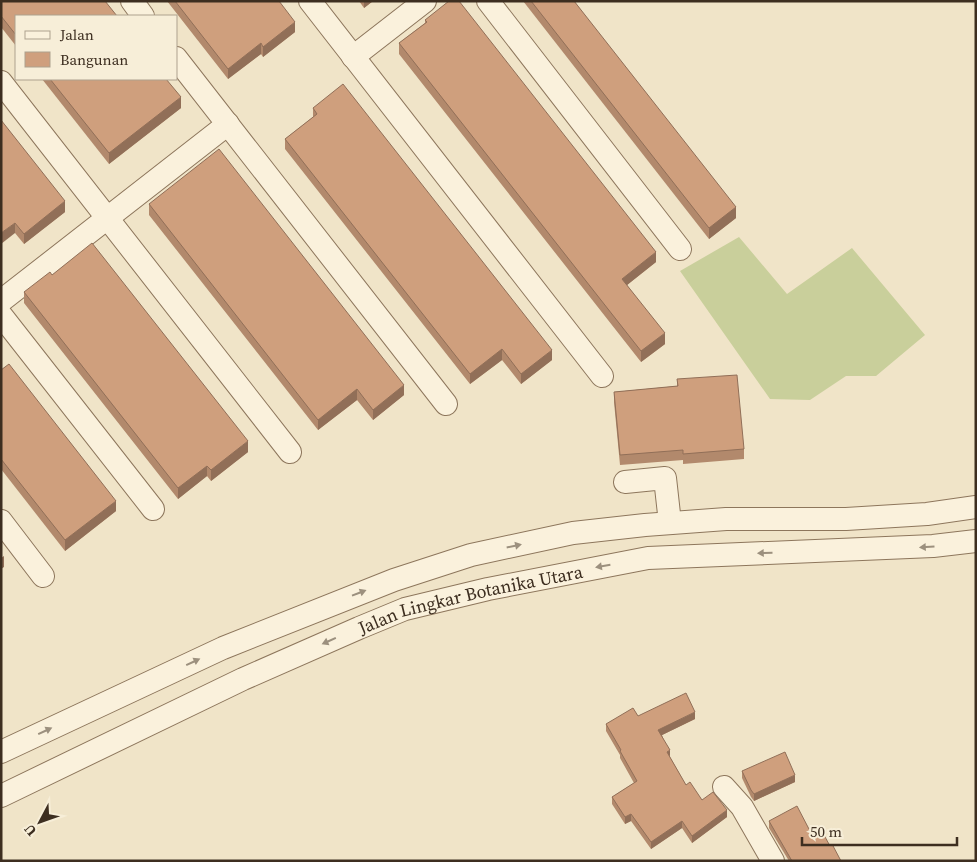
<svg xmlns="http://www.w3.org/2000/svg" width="977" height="862" viewBox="0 0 977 862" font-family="'Source Serif 4',serif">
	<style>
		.grass { fill: #c9cf9b }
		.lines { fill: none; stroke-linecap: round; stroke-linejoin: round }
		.minor-casing { stroke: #8d765c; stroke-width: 24 }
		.minor { stroke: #faf1dc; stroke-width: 22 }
		.wall { fill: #b2896c }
		.shaded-wall { fill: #916f58 }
		.building { fill: #cf9f7d; stroke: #916f58 }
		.oneway { fill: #9c907e }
		.labels { text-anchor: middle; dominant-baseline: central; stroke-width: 4; stroke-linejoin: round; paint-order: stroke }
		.street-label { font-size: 18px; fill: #3d2e20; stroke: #f7eed8 }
	</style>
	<rect width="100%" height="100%" fill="#f0e4c8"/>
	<polygon class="grass" points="739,237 787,294 852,248 925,335 876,376 846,376 810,400 770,399 680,271"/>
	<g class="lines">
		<g class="minor-casing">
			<g id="minor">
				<polyline points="132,1 143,16"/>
				<polyline points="310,1 602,376"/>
				<polyline points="488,1 680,249"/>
				<polyline points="353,57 425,1"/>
				<polyline points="176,58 446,404"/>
				<polyline points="1,82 290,452"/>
				<polyline points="1,301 228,124"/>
				<polyline points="1,315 153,509"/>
				<polyline points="625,482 665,478 670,523"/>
				<polyline points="1,521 43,576"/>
				<polyline points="1,752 223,648 394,580 471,555 573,533 645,525 726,519 846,519 927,514 976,507"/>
				<polyline points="724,787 742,807 773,861"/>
				<path id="s1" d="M1,796L243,679L359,628L405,609L488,589L648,558L933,546L976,541"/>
			</g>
		</g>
		<use href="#minor" class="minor"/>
	</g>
	<g class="wall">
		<polygon points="1,1 16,16 16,46 1,27"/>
		<polygon points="167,1 279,1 295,32 263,57 261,54 228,79"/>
		<polygon points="359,1 373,1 364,8"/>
		<polygon points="523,1 574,1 736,218 709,239"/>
		<polygon points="425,20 656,262 627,285 665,344 641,362 399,54 399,43 425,23"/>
		<polygon points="42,79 166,79 181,108 109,164"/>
		<polygon points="313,108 552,360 521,384 502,360 470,384 285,149 285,139 313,117"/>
		<polygon points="1,120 65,212 24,244 15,233"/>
		<polygon points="149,204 404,395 373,420 357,400 318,430 149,215"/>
		<polygon points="52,275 248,452 211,481 207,476 178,499 24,303 24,292"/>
		<polygon points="1,370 116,511 65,551 1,469"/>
		<polygon points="677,379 744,449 744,459 683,464 683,460 620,465 614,402 614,392 677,386"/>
		<polygon points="695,719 662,735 670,757 686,785 702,800 727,817 692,843 682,828 651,849 631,821 625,824 612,804 612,797 634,783 620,758 620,755 606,731 606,724"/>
		<polygon points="742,771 795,782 754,801 751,797 742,778"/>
		<polygon points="769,821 810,831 830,846 841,861 789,861 769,828"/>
	</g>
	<g class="shaded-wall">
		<polygon points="364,1 373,1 364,8"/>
		<polygon points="295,22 295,32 263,57 263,47"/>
		<polygon points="261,43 261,54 228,79 228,69"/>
		<polygon points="181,97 181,108 109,164 109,153"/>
		<polygon points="65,201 65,212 24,244 24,234"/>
		<polygon points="736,207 736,218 709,239 709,228"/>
		<polygon points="15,223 15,233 1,244 1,233"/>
		<polygon points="656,252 656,262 622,289 622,279"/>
		<polygon points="665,333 665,344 641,362 641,351"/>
		<polygon points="502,349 502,360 470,384 470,374"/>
		<polygon points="552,350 552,360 521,384 521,374"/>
		<polygon points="404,385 404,395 373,420 373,410"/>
		<polygon points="357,389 357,400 318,430 318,420"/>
		<polygon points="248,441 248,452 211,481 211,470"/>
		<polygon points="207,466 207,476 178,499 178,488"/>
		<polygon points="116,501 116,511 65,551 65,540"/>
		<polygon points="4,556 4,567 1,569 1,558"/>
		<polygon points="695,712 695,719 658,737 658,730"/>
		<polygon points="670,750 670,757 667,752"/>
		<polygon points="795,775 795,782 754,801 754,794"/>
		<polygon points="727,810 727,817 692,843 692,836"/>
		<polygon points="631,814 631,821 625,824 625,817"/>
		<polygon points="682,821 682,828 651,849 651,842"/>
	</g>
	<g class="building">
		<polygon points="1,1 105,1 117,16 16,16 16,35 1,16"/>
		<polygon points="175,1 279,1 295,22 263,47 261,43 228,69"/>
		<polygon points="449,1 459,1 656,252 622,279 665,333 641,351 399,43 427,22 425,20"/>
		<polygon points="531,1 574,1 736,207 709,228"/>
		<polygon points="50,79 166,79 181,97 109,153"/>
		<polygon points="343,84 552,350 521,374 502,349 470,374 285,139 317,114 313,108"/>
		<polygon points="1,120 65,201 24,234 15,223 1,233"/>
		<polygon points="219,149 404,385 373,410 357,389 318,420 149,204"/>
		<polygon points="92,243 248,441 211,470 207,466 178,488 24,292 50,272 52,275"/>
		<polygon points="9,364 116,501 65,540 1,459 1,370"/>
		<polygon points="737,375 744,449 683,454 683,450 620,455 614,392 678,386 677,379"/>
		<polygon points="686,693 695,712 658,730 670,750 667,752 686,785 690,782 702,800 713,792 727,810 692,836 682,821 651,842 631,814 625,817 612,797 637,781 620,751 621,750 606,724 633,708 638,716"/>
		<polygon points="785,752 795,775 754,794 751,790 742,771"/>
		<polygon points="797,806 810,831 819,826 830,846 832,844 841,861 792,861 769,821"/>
	</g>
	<defs><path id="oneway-solid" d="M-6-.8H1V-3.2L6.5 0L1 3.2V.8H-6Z" transform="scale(1.25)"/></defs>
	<g class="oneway">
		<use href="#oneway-solid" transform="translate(514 546) rotate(-12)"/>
		<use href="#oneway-solid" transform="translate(927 547) rotate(177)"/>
		<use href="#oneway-solid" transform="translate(765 553) rotate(178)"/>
		<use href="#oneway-solid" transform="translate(603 566) rotate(170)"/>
		<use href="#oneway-solid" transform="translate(359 593) rotate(-21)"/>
		<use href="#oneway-solid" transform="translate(329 641) rotate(156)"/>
		<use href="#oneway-solid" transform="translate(193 662) rotate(-25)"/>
		<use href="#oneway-solid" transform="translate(45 731) rotate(-25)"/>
	</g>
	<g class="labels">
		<g class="street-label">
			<text stroke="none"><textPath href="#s1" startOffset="511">Jalan Lingkar Botanika Utara</textPath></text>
		</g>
	</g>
	<rect width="977" height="862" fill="none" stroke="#3d2e20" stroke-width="5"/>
	<rect x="15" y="15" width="162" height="65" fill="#f7eed8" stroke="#ada18e"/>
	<rect x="25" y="31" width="25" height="8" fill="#faf1dc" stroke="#ada18e"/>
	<text x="60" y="40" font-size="15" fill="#3d2e20">Jalan</text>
	<rect x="25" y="52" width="25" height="15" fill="#cf9f7d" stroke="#ada18e"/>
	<text x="60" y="65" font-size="15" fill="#3d2e20">Bangunan</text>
	<g transform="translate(40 822) rotate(229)" stroke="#f7eed8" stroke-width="4" paint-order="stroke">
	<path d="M0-4L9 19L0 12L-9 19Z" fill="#3d2e20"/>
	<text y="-8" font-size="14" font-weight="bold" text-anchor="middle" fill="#3d2e20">U</text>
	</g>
	<path d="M802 837v8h155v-8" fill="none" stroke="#3d2e20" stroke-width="2.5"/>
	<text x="810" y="837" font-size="15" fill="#3d2e20" stroke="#f7eed8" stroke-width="4" paint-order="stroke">50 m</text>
</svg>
